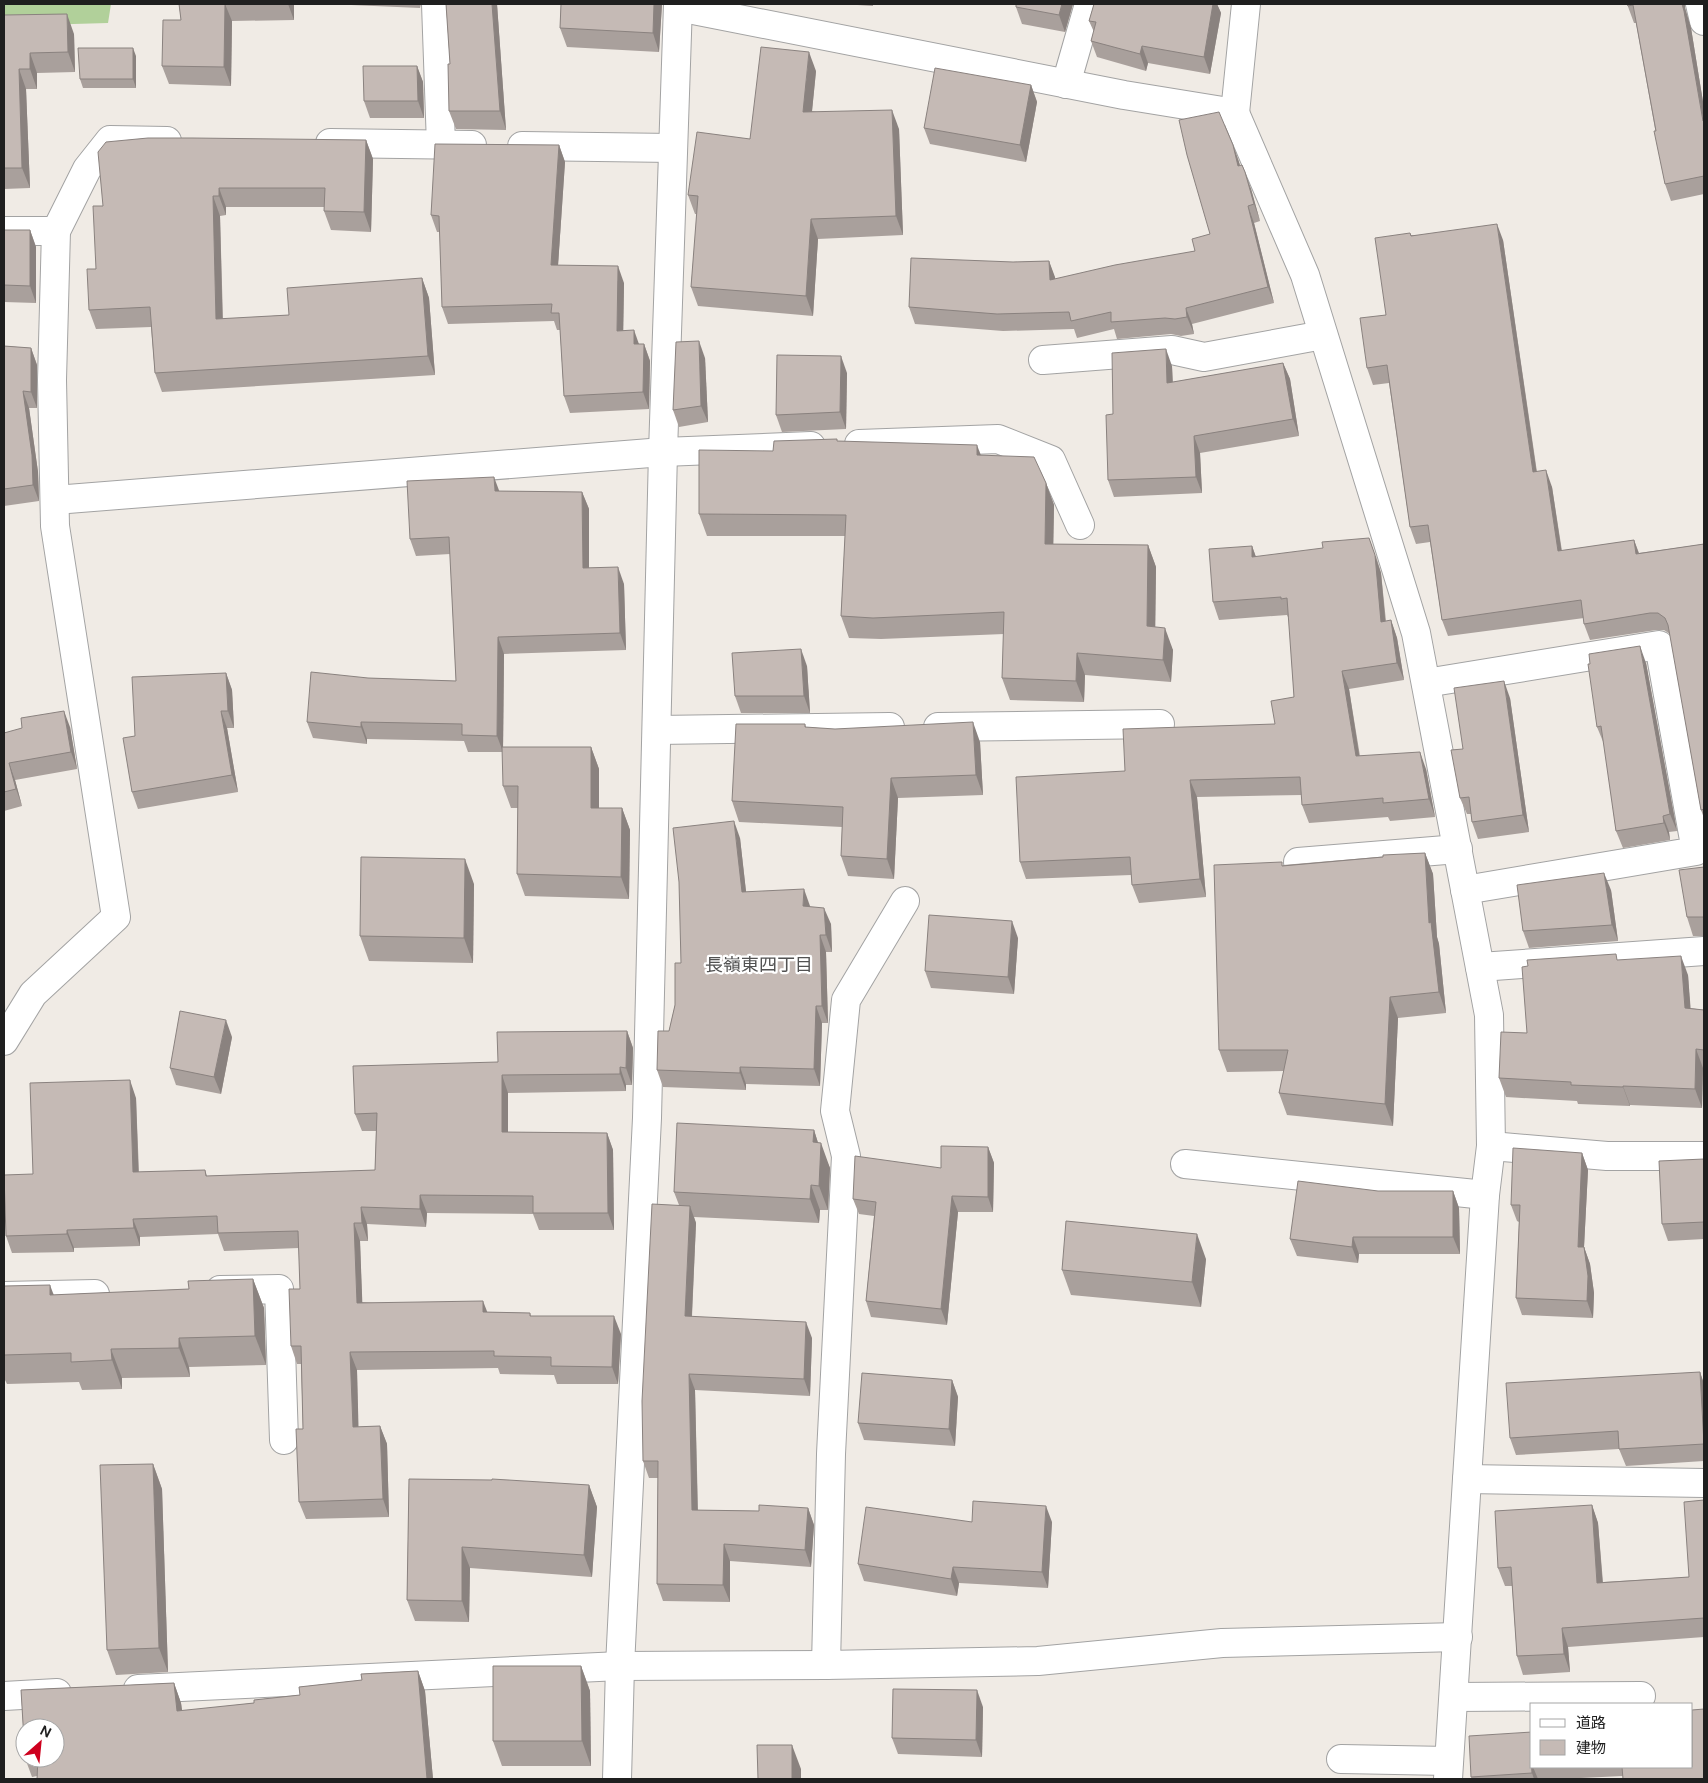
<svg xmlns="http://www.w3.org/2000/svg" width="1708" height="1783" viewBox="0 0 1708 1783" font-family="'DM Sans','Noto Sans JP',sans-serif">
	<style>
		.forest { fill: #b1d09a }
		.lines { fill: none; stroke-linecap: round; stroke-linejoin: round }
		.minor-casing { stroke: #a3a3a3; stroke-width: 30 }
		.minor { stroke: #fff; stroke-width: 28 }
		.wall { fill: #a9a09c }
		.shaded-wall { fill: #8a827f }
		.building { fill: #c5bab5; stroke: #8a827f }
		.labels { text-anchor: middle; dominant-baseline: central; stroke-width: 4.5; stroke-linejoin: round; paint-order: stroke }
		.neighbourhood-label { font-size: 18px; fill: #525252; stroke: #fff }
	</style>
	<rect width="100%" height="100%" fill="#f0ebe5"/>
	<polygon class="forest" points="4,4 111,4 108,23 4,26"/>
	<g class="lines">
		<g class="minor-casing">
			<g id="minor">
				<polyline points="436,4 441,145"/>
				<polyline points="1700,4 1704,21"/>
				<polyline points="678,7 1124,95 1235,113 1305,275 1416,633 1489,1015 1491,1146 1485,1195 1448,1779"/>
				<polyline points="1066,84 1089,4"/>
				<polyline points="1235,113 1246,4"/>
				<polyline points="330,143 472,145"/>
				<polyline points="522,146 673,148"/>
				<polyline points="4,231 56,231"/>
				<polyline points="1043,360 1172,350 1204,357 1323,335"/>
				<polyline points="859,444 998,439 1051,460 1080,525"/>
				<polyline points="55,500 663,452 811,446"/>
				<polyline points="1426,683 1659,645 1696,851 1465,890"/>
				<polyline points="938,727 1160,724"/>
				<polyline points="657,730 890,727"/>
				<polyline points="1298,862 1458,849"/>
				<polyline points="1480,967 1704,951"/>
				<polyline points="4,1041 33,994 116,917 55,526 52,380 56,231 87,169 110,140 167,141"/>
				<polyline points="1491,1146 1607,1156 1704,1156"/>
				<polyline points="1185,1164 1485,1195"/>
				<polyline points="220,1290 279,1289 284,1440"/>
				<polyline points="4,1296 95,1294"/>
				<polyline points="1467,1479 1704,1483"/>
				<polyline points="826,1665 831,1454 846,1156 835,1111 846,1000 905,901"/>
				<polyline points="138,1689 620,1666 826,1665 1038,1661 1222,1643 1458,1637"/>
				<polyline points="4,1696 57,1693"/>
				<polyline points="1454,1697 1641,1696"/>
				<polyline points="1341,1759 1449,1761"/>
				<polyline points="617,1779 620,1666 647,1118 663,452 678,4"/>
			</g>
		</g>
		<use href="#minor" class="minor"/>
	</g>
	<g class="wall">
		<polygon points="179,4 294,4 294,20 232,21 231,86 169,84 162,66 181,20"/>
		<polygon points="328,4 421,4 420,8"/>
		<polygon points="446,4 497,4 506,130 456,129 449,111 450,64"/>
		<polygon points="561,4 662,4 659,52 567,47 560,28"/>
		<polygon points="842,4 873,4 873,6"/>
		<polygon points="1016,4 1073,4 1065,32 1022,24 1016,7"/>
		<polygon points="1094,4 1217,4 1221,13 1210,74 1148,63 1146,71 1097,57 1091,41 1094,32 1089,21"/>
		<polygon points="1627,4 1685,8 1691,28 1704,108 1704,194 1671,201 1665,184 1636,23 1634,23"/>
		<polygon points="4,15 74,34 75,72 37,73 37,89 26,89 30,188 4,189"/>
		<polygon points="136,56 136,88 83,88 80,79"/>
		<polygon points="417,66 423,82 424,118 370,118 364,101"/>
		<polygon points="816,71 812,111 899,129 903,235 818,239 813,316 698,306 691,287 697,214 695,214 688,195 750,139"/>
		<polygon points="1031,85 1037,102 1026,162 930,144 924,128"/>
		<polygon points="366,140 373,159 371,232 331,230 324,211 324,207 226,207 226,215 220,216 223,319 289,315 422,278 429,298 435,375 162,392 155,373 151,327 96,329 89,310 96,269 103,206"/>
		<polygon points="559,145 565,162 558,265 624,283 623,330 639,344 644,344 650,361 649,409 570,413 564,396 560,330 557,330 554,321 448,324 442,307 440,232 437,232 431,215"/>
		<polygon points="1233,145 1240,165 1251,189 1260,221 1254,223 1274,303 1192,324 1194,334 1181,336 1171,334 1117,339 1114,329 1077,338 1074,329 1003,331 915,324 909,307 1013,262 1049,261 1055,279 1195,251 1210,234"/>
		<polygon points="4,230 30,230 36,247 36,303 4,302"/>
		<polygon points="1410,233 1411,235 1503,240 1537,472 1552,487 1562,551 1634,540 1639,553 1704,544 1704,818 1701,810 1670,634 1664,630 1656,630 1590,640 1584,624 1584,618 1448,636 1442,620 1430,542 1416,544 1410,527 1389,383 1373,385 1367,368 1386,315"/>
		<polygon points="4,346 31,348 37,365 37,408 29,408 38,472 39,501 4,506"/>
		<polygon points="705,358 708,422 679,427 673,410"/>
		<polygon points="1283,363 1290,379 1299,436 1200,453 1202,493 1114,497 1108,480 1113,414 1172,366 1173,382"/>
		<polygon points="847,373 846,429 782,432 776,415"/>
		<polygon points="838,441 981,455 1046,483 1054,505 1053,544 1148,545 1156,567 1155,627 1173,650 1171,682 1085,675 1084,702 1010,700 1002,678 1004,634 881,639 849,638 841,616 845,536 707,536 699,514 773,451"/>
		<polygon points="500,491 582,492 589,509 589,568 624,584 626,650 504,654 503,747 591,747 599,769 599,808 622,808 630,830 629,899 525,896 517,874 518,808 511,808 503,786 503,752 468,752 464,741 367,739 367,744 313,738 307,722 368,678 456,681 450,554 416,556 410,539"/>
		<polygon points="1252,546 1256,557 1376,556 1381,573 1386,621 1391,620 1397,638 1404,680 1349,689 1360,756 1426,769 1435,817 1390,821 1388,817 1309,823 1302,805 1302,795 1197,797 1206,897 1139,903 1132,885 1131,875 1026,879 1020,862 1125,771 1275,724 1294,697 1289,617 1288,617 1287,615 1219,620 1213,602"/>
		<polygon points="1646,663 1677,831 1669,832 1670,840 1623,848 1616,831 1604,744 1597,727"/>
		<polygon points="807,666 810,713 741,713 735,696"/>
		<polygon points="226,673 232,690 234,728 227,728 238,792 138,809 132,792 135,736"/>
		<polygon points="1510,698 1529,832 1478,839 1472,822 1471,814 1467,814 1460,798 1463,749"/>
		<polygon points="805,724 806,727 980,742 983,795 898,798 894,879 848,876 841,856 842,827 739,822 732,801"/>
		<polygon points="70,727 77,769 15,780 22,806 4,811 4,733"/>
		<polygon points="740,838 746,892 810,906 810,907 831,924 832,952 826,952 828,1023 822,1023 820,1086 746,1084 746,1090 663,1087 657,1070 669,1031 675,1005 681,963"/>
		<polygon points="1425,853 1433,874 1437,937 1439,944 1446,1013 1398,1018 1393,1126 1287,1115 1279,1093 1284,1071 1227,1072 1219,1050 1283,865"/>
		<polygon points="1704,867 1704,936 1693,936 1687,917"/>
		<polygon points="474,884 473,963 369,961 360,936"/>
		<polygon points="1611,890 1618,941 1529,948 1523,931"/>
		<polygon points="1018,938 1014,994 931,988 925,971"/>
		<polygon points="1618,960 1688,975 1690,1008 1704,1010 1704,1068 1703,1068 1702,1108 1630,1105 1630,1106 1578,1104 1577,1101 1506,1097 1499,1078 1527,1033"/>
		<polygon points="627,1031 633,1048 632,1085 626,1085 626,1091 508,1093 508,1132 607,1133 613,1150 614,1230 539,1230 533,1214 427,1213 426,1227 367,1224 368,1241 360,1241 362,1302 487,1312 530,1313 531,1316 621,1334 618,1384 557,1384 554,1375 500,1374 498,1368 357,1370 358,1427 380,1426 387,1444 389,1517 306,1519 299,1502 303,1429 301,1364 297,1364 291,1346 300,1289 299,1248 224,1251 218,1234 140,1237 140,1246 74,1248 74,1252 12,1253 6,1236 33,1174 136,1098 139,1172 205,1170 207,1176 375,1170 376,1131 362,1131 355,1114 498,1062"/>
		<polygon points="232,1037 221,1094 176,1085 170,1068"/>
		<polygon points="814,1130 818,1143 830,1168 828,1210 820,1210 819,1223 694,1217 696,1223 692,1317 812,1338 810,1396 695,1390 698,1510 759,1511 808,1508 814,1525 811,1567 730,1561 730,1602 663,1601 657,1584 658,1478 649,1478 643,1461 679,1205 674,1192"/>
		<polygon points="988,1147 994,1163 993,1212 958,1212 947,1325 871,1317 866,1301 874,1216 859,1214 853,1199 941,1168"/>
		<polygon points="1582,1153 1588,1170 1584,1247 1590,1264 1594,1293 1593,1318 1522,1315 1516,1298 1519,1222 1517,1221 1511,1205"/>
		<polygon points="1704,1159 1704,1239 1668,1241 1662,1224"/>
		<polygon points="1378,1191 1453,1191 1459,1208 1460,1254 1359,1254 1358,1263 1297,1256 1290,1239"/>
		<polygon points="1206,1259 1201,1307 1071,1295 1062,1270"/>
		<polygon points="253,1279 264,1308 266,1365 189,1367 190,1377 122,1378 122,1389 82,1390 79,1382 7,1384 5,1380 4,1380 4,1286 54,1295 189,1289"/>
		<polygon points="1700,1372 1704,1384 1704,1461 1626,1466 1619,1449 1516,1455 1510,1438"/>
		<polygon points="952,1380 958,1397 955,1446 864,1440 858,1423"/>
		<polygon points="153,1464 162,1489 168,1672 116,1675 107,1650"/>
		<polygon points="409,1479 589,1485 597,1507 592,1577 470,1568 469,1622 415,1621 407,1600"/>
		<polygon points="1704,1500 1704,1637 1568,1647 1570,1672 1523,1675 1517,1656 1512,1586 1505,1586 1498,1568 1592,1505 1598,1523 1603,1582 1689,1577"/>
		<polygon points="1052,1522 1048,1588 959,1583 957,1596 864,1581 858,1564"/>
		<polygon points="581,1666 590,1691 591,1766 502,1766 493,1741"/>
		<polygon points="418,1671 425,1691 433,1779 37,1779 37,1776 32,1777 25,1758 55,1758 55,1728 25,1728 25,1757 21,1690 174,1683 181,1703 182,1711 254,1703 254,1700 300,1695 299,1687 362,1680 361,1674"/>
		<polygon points="983,1707 982,1757 898,1754 892,1738"/>
		<polygon points="1532,1732 1532,1767 1692,1767 1623,1776 1560,1779 1472,1779 1471,1777"/>
	</g>
	<g class="shaded-wall">
		<polygon points="225,4 232,21 231,86 224,67"/>
		<polygon points="288,4 294,4 294,20"/>
		<polygon points="492,4 497,4 506,130 500,111"/>
		<polygon points="654,4 662,4 659,52 653,33"/>
		<polygon points="1062,4 1073,4 1065,32 1059,15"/>
		<polygon points="1213,4 1217,4 1221,13 1210,74 1204,57"/>
		<polygon points="1682,4 1685,4 1685,8 1691,28 1704,108 1704,124"/>
		<polygon points="67,14 74,34 75,72 68,52"/>
		<polygon points="1142,46 1148,63 1146,71 1140,54"/>
		<polygon points="133,48 136,56 136,88 133,79"/>
		<polygon points="809,52 816,71 810,131 803,112"/>
		<polygon points="30,53 37,73 37,89 30,69"/>
		<polygon points="417,66 423,82 424,118 418,101"/>
		<polygon points="19,69 26,89 30,188 22,168"/>
		<polygon points="1031,85 1037,102 1026,162 1020,145"/>
		<polygon points="892,110 899,129 903,235 896,216"/>
		<polygon points="366,140 373,159 371,232 364,212"/>
		<polygon points="559,145 565,162 557,281 551,265"/>
		<polygon points="1233,145 1239,162 1244,183 1238,166"/>
		<polygon points="1245,172 1251,189 1260,221 1254,204"/>
		<polygon points="219,188 226,207 226,215 219,196"/>
		<polygon points="213,196 220,216 223,339 216,319"/>
		<polygon points="1248,206 1254,223 1274,303 1268,287"/>
		<polygon points="811,219 818,239 813,316 806,296"/>
		<polygon points="1497,224 1503,240 1539,489 1533,472"/>
		<polygon points="30,230 36,247 36,303 30,286"/>
		<polygon points="1049,261 1055,277 1056,297 1050,280"/>
		<polygon points="618,266 624,283 623,348 617,331"/>
		<polygon points="422,278 429,298 435,375 428,356"/>
		<polygon points="1186,308 1192,324 1194,334 1187,317"/>
		<polygon points="634,330 640,347 634,344"/>
		<polygon points="699,341 705,358 708,422 701,406"/>
		<polygon points="644,344 650,361 649,409 643,392"/>
		<polygon points="31,348 37,365 37,408 31,392"/>
		<polygon points="1166,349 1172,366 1173,400 1167,383"/>
		<polygon points="841,356 847,373 846,429 840,412"/>
		<polygon points="1283,363 1290,379 1299,436 1293,419"/>
		<polygon points="23,391 29,408 38,472 39,501 33,485"/>
		<polygon points="1194,436 1200,453 1202,493 1196,477"/>
		<polygon points="977,445 985,466 977,455"/>
		<polygon points="1546,470 1552,487 1564,568 1558,551"/>
		<polygon points="494,477 500,493 495,491"/>
		<polygon points="1046,483 1054,505 1053,566 1045,544"/>
		<polygon points="582,492 589,509 589,584 583,568"/>
		<polygon points="1369,538 1381,573 1387,640 1381,622"/>
		<polygon points="1634,540 1640,557 1636,554"/>
		<polygon points="1148,545 1156,567 1155,648 1147,626"/>
		<polygon points="1252,546 1258,563 1252,557"/>
		<polygon points="618,567 624,584 626,650 620,633"/>
		<polygon points="1391,620 1397,638 1404,680 1397,663"/>
		<polygon points="1165,628 1173,650 1171,682 1163,660"/>
		<polygon points="498,637 504,654 503,752 497,736"/>
		<polygon points="1640,646 1646,663 1677,831 1670,814"/>
		<polygon points="801,649 807,666 810,713 804,696"/>
		<polygon points="1077,653 1085,675 1084,702 1076,681"/>
		<polygon points="1342,671 1349,689 1362,774 1356,756"/>
		<polygon points="226,673 232,690 234,728 228,711"/>
		<polygon points="1504,681 1510,698 1529,832 1523,815"/>
		<polygon points="64,711 70,727 77,769 71,752"/>
		<polygon points="221,711 227,728 238,792 232,775"/>
		<polygon points="361,722 367,739 367,744 361,727"/>
		<polygon points="973,722 980,742 983,795 976,775"/>
		<polygon points="591,747 599,769 599,830 591,808"/>
		<polygon points="1420,752 1426,769 1435,817 1429,799"/>
		<polygon points="9,763 15,780 22,806 16,789"/>
		<polygon points="891,778 898,798 894,879 887,859"/>
		<polygon points="1190,780 1197,797 1206,897 1200,879"/>
		<polygon points="622,808 630,830 629,899 621,877"/>
		<polygon points="1663,816 1669,832 1670,840 1664,823"/>
		<polygon points="734,821 740,838 748,909 742,892"/>
		<polygon points="1425,853 1433,874 1437,937 1439,944 1446,1013 1439,992 1429,923"/>
		<polygon points="465,859 474,884 473,963 464,938"/>
		<polygon points="1604,873 1611,890 1618,941 1612,925"/>
		<polygon points="804,889 810,906 810,923 803,906"/>
		<polygon points="824,908 831,924 832,952 826,935"/>
		<polygon points="1012,921 1018,938 1014,994 1008,977"/>
		<polygon points="820,935 826,952 828,1023 822,1006"/>
		<polygon points="1681,956 1688,975 1692,1026 1685,1008"/>
		<polygon points="1390,997 1398,1018 1393,1126 1385,1104"/>
		<polygon points="816,1006 822,1023 820,1086 814,1069"/>
		<polygon points="226,1020 232,1037 221,1094 214,1077"/>
		<polygon points="627,1031 633,1048 632,1085 626,1068"/>
		<polygon points="1696,1049 1703,1068 1702,1108 1695,1089"/>
		<polygon points="620,1067 626,1085 626,1091 620,1074"/>
		<polygon points="740,1067 746,1084 746,1090 740,1073"/>
		<polygon points="502,1075 508,1093 508,1150 502,1132"/>
		<polygon points="130,1080 136,1098 139,1189 133,1172"/>
		<polygon points="1623,1086 1630,1105 1630,1106 1623,1087"/>
		<polygon points="814,1130 820,1149 821,1143 830,1168 828,1210 819,1186 813,1142"/>
		<polygon points="607,1133 613,1150 614,1230 608,1213"/>
		<polygon points="988,1147 994,1163 993,1212 988,1197"/>
		<polygon points="1582,1153 1588,1170 1584,1247 1590,1264 1594,1293 1593,1318 1587,1301 1578,1247"/>
		<polygon points="811,1185 820,1210 819,1223 810,1199"/>
		<polygon points="1453,1191 1459,1208 1460,1254 1453,1237"/>
		<polygon points="420,1195 427,1213 426,1227 420,1209"/>
		<polygon points="952,1196 958,1212 947,1325 941,1309"/>
		<polygon points="690,1206 696,1223 691,1333 685,1316"/>
		<polygon points="361,1207 367,1224 368,1241 362,1223"/>
		<polygon points="133,1219 140,1237 140,1246 134,1228"/>
		<polygon points="354,1223 360,1241 363,1320 357,1303"/>
		<polygon points="67,1230 74,1248 74,1252 67,1234"/>
		<polygon points="1197,1234 1206,1259 1201,1307 1192,1282"/>
		<polygon points="1353,1237 1359,1254 1358,1263 1352,1247"/>
		<polygon points="253,1279 264,1308 266,1365 255,1336"/>
		<polygon points="50,1285 61,1314 50,1295"/>
		<polygon points="483,1301 490,1319 483,1312"/>
		<polygon points="614,1316 621,1334 618,1384 612,1367"/>
		<polygon points="806,1322 812,1338 810,1396 804,1379"/>
		<polygon points="179,1338 189,1367 190,1377 179,1348"/>
		<polygon points="111,1349 122,1378 122,1389 112,1360"/>
		<polygon points="350,1352 357,1370 359,1445 353,1427"/>
		<polygon points="1700,1372 1704,1384 1704,1440"/>
		<polygon points="689,1374 695,1390 698,1527 692,1510"/>
		<polygon points="952,1380 958,1397 955,1446 949,1429"/>
		<polygon points="380,1426 387,1444 389,1517 383,1499"/>
		<polygon points="153,1464 162,1489 168,1672 159,1648"/>
		<polygon points="589,1485 597,1507 592,1577 584,1555"/>
		<polygon points="1592,1505 1598,1523 1604,1601 1597,1583"/>
		<polygon points="1046,1506 1052,1522 1048,1588 1042,1572"/>
		<polygon points="808,1508 814,1525 811,1567 805,1550"/>
		<polygon points="724,1544 730,1561 730,1602 723,1585"/>
		<polygon points="462,1547 470,1568 469,1622 462,1601"/>
		<polygon points="953,1567 959,1583 957,1596 951,1579"/>
		<polygon points="1562,1628 1568,1647 1570,1672 1564,1654"/>
		<polygon points="581,1666 590,1691 591,1766 582,1741"/>
		<polygon points="418,1671 425,1691 433,1779 427,1779"/>
		<polygon points="174,1683 181,1703 185,1731 177,1711"/>
		<polygon points="977,1690 983,1707 982,1757 976,1740"/>
		<polygon points="792,1745 801,1769 801,1779 792,1779"/>
		<polygon points="1531,1760 1532,1767 1533,1767 1538,1779 1534,1779 1532,1773"/>
	</g>
	<g class="building">
		<polygon points="179,4 225,4 224,67 162,66 163,20 181,20"/>
		<polygon points="446,4 492,4 500,111 449,111 448,64 450,64"/>
		<polygon points="561,4 654,4 653,33 560,28"/>
		<polygon points="1016,4 1062,4 1059,15 1016,7"/>
		<polygon points="1094,4 1213,4 1204,57 1142,46 1140,54 1091,41 1096,22 1089,21"/>
		<polygon points="1627,4 1682,4 1684,11 1703,121 1704,121 1704,176 1665,184 1654,131 1656,131 1633,5 1628,6"/>
		<polygon points="67,14 68,52 30,53 30,69 19,69 22,168 4,168 4,15"/>
		<polygon points="761,47 809,52 803,112 892,110 896,216 811,219 806,296 691,287 698,196 688,195 697,132 750,139"/>
		<polygon points="78,48 133,48 133,79 80,79"/>
		<polygon points="363,66 417,66 418,101 364,101"/>
		<polygon points="935,68 1031,85 1020,145 924,128"/>
		<polygon points="1219,112 1233,145 1238,166 1242,165 1245,172 1254,204 1248,206 1268,287 1186,308 1187,317 1175,319 1165,318 1111,322 1111,312 1071,321 1069,312 997,314 909,307 911,258 1013,262 1049,261 1050,280 1115,265 1195,251 1192,239 1210,234 1187,155 1179,120"/>
		<polygon points="148,138 192,138 366,140 364,212 324,211 325,188 219,188 219,196 213,196 216,319 289,315 287,288 422,278 428,356 155,373 150,307 89,310 87,269 96,269 93,206 103,206 98,152 106,142"/>
		<polygon points="435,144 559,145 551,265 618,266 617,331 634,330 634,344 644,344 643,392 564,396 559,313 551,313 552,304 442,307 439,216 431,215"/>
		<polygon points="1497,224 1533,472 1546,470 1558,551 1634,540 1636,554 1704,544 1704,809 1701,810 1668,625 1665,618 1658,613 1650,613 1584,624 1581,600 1442,620 1428,525 1410,527 1387,365 1367,368 1360,318 1386,315 1375,238 1410,233 1411,236"/>
		<polygon points="4,230 30,230 30,286 4,285"/>
		<polygon points="699,341 701,406 673,410 676,342"/>
		<polygon points="4,346 31,348 31,392 23,391 32,455 33,485 4,489"/>
		<polygon points="1165,349 1166,349 1167,383 1283,363 1293,419 1194,436 1196,477 1108,480 1106,415 1113,414 1112,353"/>
		<polygon points="777,355 841,356 840,412 776,415"/>
		<polygon points="837,439 837,441 977,445 977,455 1034,457 1046,483 1045,544 1148,545 1147,626 1165,628 1163,660 1077,653 1076,681 1002,678 1004,612 873,618 841,616 846,515 699,514 699,450 773,451 774,441"/>
		<polygon points="494,477 495,491 582,492 583,568 618,567 620,633 498,637 497,736 462,735 462,724 361,722 361,727 307,722 311,672 368,678 456,681 449,537 410,539 407,481"/>
		<polygon points="1369,538 1375,555 1381,622 1391,620 1397,663 1342,671 1356,756 1420,752 1429,799 1383,803 1383,798 1302,805 1300,777 1190,780 1200,879 1132,885 1130,857 1020,862 1016,777 1125,771 1123,729 1275,724 1271,701 1294,697 1287,598 1281,599 1281,597 1213,602 1209,549 1252,546 1252,557 1323,548 1322,542"/>
		<polygon points="1640,646 1670,814 1663,816 1664,823 1616,831 1601,726 1597,727 1588,664 1590,664 1589,654"/>
		<polygon points="801,649 804,696 735,696 732,653"/>
		<polygon points="226,673 228,711 221,711 232,775 132,792 123,738 135,736 132,677"/>
		<polygon points="1504,681 1523,815 1472,822 1469,797 1460,798 1451,750 1463,749 1454,688"/>
		<polygon points="64,711 71,752 9,763 16,789 4,792 4,733 22,728 21,718"/>
		<polygon points="973,722 976,775 891,778 887,859 841,856 843,807 732,801 736,724 805,724 805,727 835,729"/>
		<polygon points="502,747 591,747 591,808 622,808 621,877 517,874 518,786 503,786"/>
		<polygon points="734,821 742,892 804,889 803,906 824,908 826,935 820,935 822,1006 816,1006 814,1069 740,1067 740,1073 657,1070 658,1031 669,1031 675,1005 675,963 681,963 679,882 673,828"/>
		<polygon points="1425,853 1429,923 1431,922 1439,992 1390,997 1385,1104 1279,1093 1288,1050 1219,1050 1214,865 1282,862 1282,866 1383,857 1383,855"/>
		<polygon points="361,857 465,859 464,938 360,936"/>
		<polygon points="1704,867 1704,917 1687,917 1679,870"/>
		<polygon points="1604,873 1612,925 1523,931 1517,885"/>
		<polygon points="929,915 1012,921 1008,977 925,971"/>
		<polygon points="1616,954 1617,960 1681,956 1685,1008 1704,1010 1704,1050 1696,1049 1695,1089 1623,1086 1623,1087 1571,1085 1571,1082 1499,1078 1501,1032 1527,1033 1522,967 1528,966 1527,960"/>
		<polygon points="180,1011 226,1020 214,1077 170,1068"/>
		<polygon points="627,1031 626,1068 620,1067 620,1074 502,1075 502,1132 607,1133 608,1213 533,1213 533,1196 420,1195 420,1209 361,1207 362,1223 354,1223 357,1303 483,1301 483,1312 530,1313 530,1316 614,1316 612,1367 551,1366 551,1357 494,1356 494,1351 350,1352 353,1427 380,1426 383,1499 299,1502 296,1429 303,1429 301,1346 291,1346 289,1289 300,1289 298,1231 218,1233 217,1216 133,1219 134,1228 67,1230 67,1234 6,1236 4,1175 33,1174 30,1083 130,1080 133,1172 205,1170 206,1176 375,1170 377,1113 355,1114 353,1066 498,1062 497,1032"/>
		<polygon points="677,1123 814,1130 813,1142 821,1143 819,1186 811,1185 810,1199 674,1192"/>
		<polygon points="941,1146 988,1147 988,1197 952,1196 941,1309 866,1301 876,1202 853,1199 855,1156 941,1168"/>
		<polygon points="1513,1148 1582,1153 1578,1247 1584,1247 1588,1276 1587,1301 1516,1298 1520,1205 1511,1205"/>
		<polygon points="1704,1159 1704,1222 1662,1224 1659,1161"/>
		<polygon points="1298,1181 1378,1191 1453,1191 1453,1237 1353,1237 1352,1247 1290,1239"/>
		<polygon points="652,1204 690,1206 685,1316 806,1322 804,1379 689,1374 692,1510 759,1511 759,1505 808,1508 805,1550 724,1544 723,1585 657,1584 658,1461 643,1461 642,1401"/>
		<polygon points="1066,1221 1197,1234 1192,1282 1062,1270"/>
		<polygon points="253,1279 255,1336 179,1338 179,1348 111,1349 112,1360 71,1362 71,1353 4,1355 4,1286 50,1285 50,1295 189,1289 188,1281"/>
		<polygon points="1700,1372 1704,1444 1619,1449 1618,1431 1510,1438 1506,1383"/>
		<polygon points="862,1373 952,1380 949,1429 858,1423"/>
		<polygon points="153,1464 159,1648 107,1650 100,1465"/>
		<polygon points="409,1479 492,1480 492,1479 589,1485 584,1555 462,1547 462,1601 407,1600"/>
		<polygon points="1704,1500 1704,1618 1562,1628 1564,1654 1517,1656 1511,1567 1498,1568 1495,1511 1592,1505 1597,1583 1689,1577 1684,1502"/>
		<polygon points="973,1501 1046,1506 1042,1572 953,1567 951,1579 858,1564 866,1507 972,1522"/>
		<polygon points="493,1666 581,1666 582,1741 493,1741"/>
		<polygon points="418,1671 427,1779 37,1779 38,1758 55,1758 55,1728 25,1728 25,1757 21,1690 174,1683 177,1711 254,1703 254,1700 300,1695 299,1687 362,1680 361,1674"/>
		<polygon points="893,1689 977,1690 976,1740 892,1738"/>
		<polygon points="1704,1709 1704,1779 1623,1779 1622,1767 1692,1767 1692,1710"/>
		<polygon points="1532,1732 1532,1760 1531,1760 1532,1773 1471,1777 1469,1736"/>
		<polygon points="757,1745 792,1745 792,1779 758,1779"/>
	</g>
	<g class="labels">
		<g class="neighbourhood-label">
			<text x="759" y="965">長嶺東四丁目</text>
		</g>
	</g>
	<rect width="1708" height="1783" fill="none" stroke="#1f1f1f" stroke-width="10"/>
	<rect x="1530" y="1703" width="162" height="65" fill="#ffffff" stroke="#a5a5a5"/>
	<rect x="1540" y="1719" width="25" height="8" fill="#ffffff" stroke="#a5a5a5"/>
	<text x="1576" y="1728" font-size="15" fill="#1f1f1f">道路</text>
	<rect x="1540" y="1740" width="25" height="15" fill="#c5bab5" stroke="#a5a5a5"/>
	<text x="1576" y="1753" font-size="15" fill="#1f1f1f">建物</text>
	<g transform="translate(40 1743) rotate(27)"><circle r="24" fill="#ffffff" stroke="#a5a5a5"/>
	<path d="M0-4L9 19L0 12L-9 19Z" fill="#ce001e"/>
	<text y="-8" font-size="14" font-weight="bold" text-anchor="middle" fill="#1f1f1f">N</text>
	</g>
</svg>
